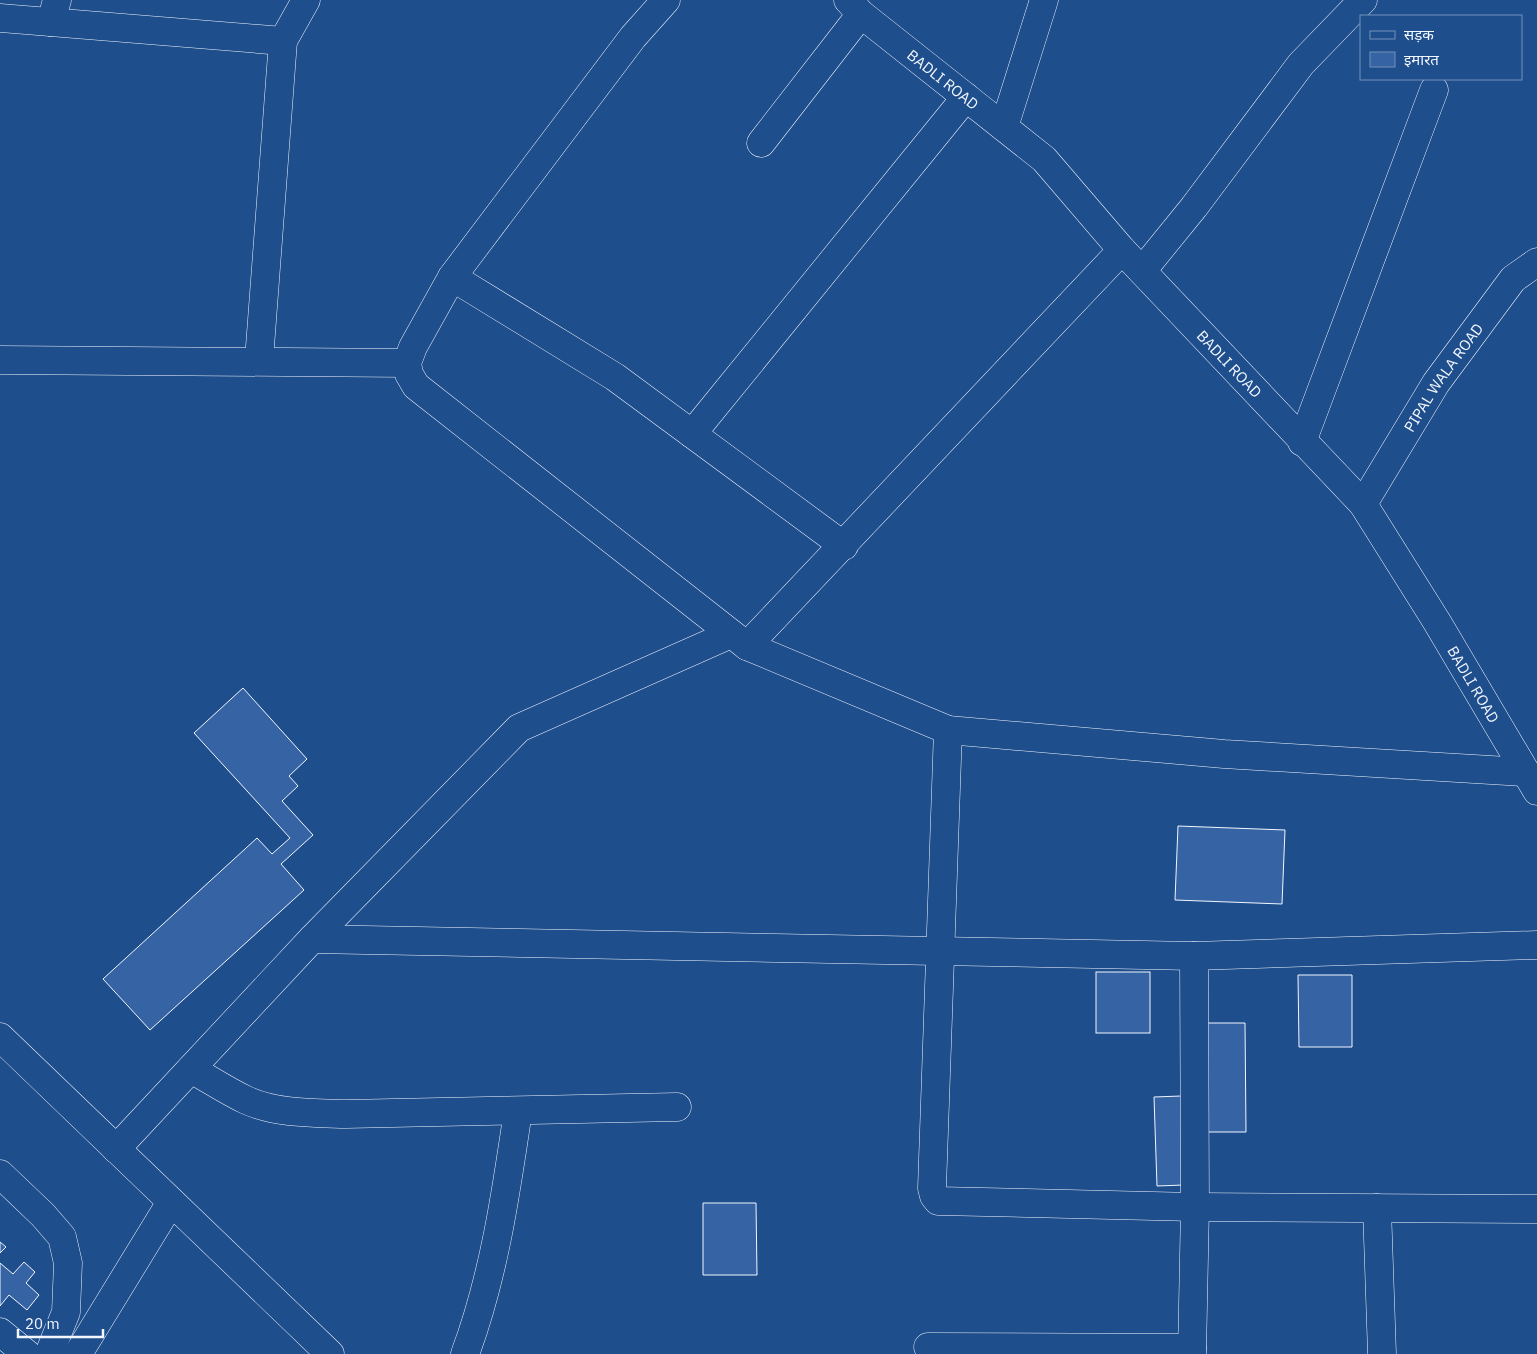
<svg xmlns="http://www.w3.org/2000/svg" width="1537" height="1354" viewBox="0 0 1537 1354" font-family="'IBM Plex Sans','Noto Sans Devanagari',sans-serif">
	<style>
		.building { fill: #3563a3; stroke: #f2f6ff }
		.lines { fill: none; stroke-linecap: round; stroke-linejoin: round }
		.minor-casing { stroke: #f2f6ff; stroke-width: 29 }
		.minor { stroke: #1f4e8c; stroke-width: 28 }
		.labels { text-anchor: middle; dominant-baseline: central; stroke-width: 4; stroke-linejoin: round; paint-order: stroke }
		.street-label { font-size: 15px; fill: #f2f6ff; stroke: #1f4e8c }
	</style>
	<rect width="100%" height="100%" fill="#1f4e8c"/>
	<g class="building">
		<polygon points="243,688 307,759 289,776 298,786 282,801 313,835 281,864 304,890 150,1030 103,979 257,838 272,854 290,838 194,733"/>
		<polygon points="1178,826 1285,830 1282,904 1175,900"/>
		<rect x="1096" y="972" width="54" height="61"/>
		<polygon points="1298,975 1352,975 1352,1047 1299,1047"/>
		<polygon points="1202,1023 1245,1023 1246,1132 1203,1132"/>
		<polygon points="1181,1096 1184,1185 1157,1186 1154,1097"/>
		<polygon points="703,1203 756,1203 757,1275 703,1275"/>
		<polygon points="0,1242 6,1247 0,1253"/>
		<polygon points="24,1262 35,1272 26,1283 39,1295 27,1310 9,1295 0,1306 0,1263 13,1274"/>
	</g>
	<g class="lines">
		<g class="minor-casing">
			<g id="minor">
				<polyline points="666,0 633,37 452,277 413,347 407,363 409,374 416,386 747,646 948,730 1224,754 1524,772"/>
				<path id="s1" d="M848,0L861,14L1044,159L1122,250L1363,504L1437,622L1537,791"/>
				<polyline points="0,18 283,41"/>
				<polyline points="51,22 57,0"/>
				<polyline points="1004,127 1044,0"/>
				<polyline points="761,143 861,14"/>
				<polyline points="1142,271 1194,207 1301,64 1363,0"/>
				<polyline points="452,277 615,377 844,546"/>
				<polyline points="0,360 407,363"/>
				<polyline points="259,360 283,41 306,0"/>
				<polyline points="692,434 966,97"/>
				<polyline points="1302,442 1434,90"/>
				<path id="s2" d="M1363,504L1436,383L1513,279L1537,262"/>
				<polyline points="747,646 1122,250"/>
				<polyline points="948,730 932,1188 934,1196 938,1201 1195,1207 1537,1209"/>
				<polyline points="312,939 1194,956 1537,945"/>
				<polyline points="0,1037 330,1354"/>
				<path d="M191,1069C209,1079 227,1091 246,1100C277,1114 313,1113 346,1114L677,1107"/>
				<polyline points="116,1149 312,939 519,728 731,634"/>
				<polyline points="0,1174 43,1215 62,1237 68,1263 66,1312 49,1354"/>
				<polyline points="1377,1208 1382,1354"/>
				<polyline points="0,1332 27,1354"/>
				<polyline points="928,1347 1192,1348"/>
				<polyline points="78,1354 171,1202"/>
				<path d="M465,1354C494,1276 506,1193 518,1111"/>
				<polyline points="1192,1354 1195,1207 1194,956"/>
			</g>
		</g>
		<use href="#minor" class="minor"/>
	</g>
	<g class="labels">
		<g class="street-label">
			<text stroke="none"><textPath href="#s1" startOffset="124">BADLI ROAD</textPath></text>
			<text stroke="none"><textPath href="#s1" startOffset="529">BADLI ROAD</textPath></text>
			<text stroke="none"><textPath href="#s2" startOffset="150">PIPAL WALA ROAD</textPath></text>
			<text stroke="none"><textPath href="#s1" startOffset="934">BADLI ROAD</textPath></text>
		</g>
	</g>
	<rect x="1360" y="15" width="162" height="65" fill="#1f4e8c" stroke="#7391ba"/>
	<rect x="1370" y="31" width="25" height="8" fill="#1f4e8c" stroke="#7391ba"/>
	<text x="1404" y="40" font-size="15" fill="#f2f6ff">सड़क</text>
	<rect x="1370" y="52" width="25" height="15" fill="#3563a3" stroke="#7391ba"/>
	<text x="1404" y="65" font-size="15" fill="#f2f6ff">इमारत</text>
	<path d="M18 1329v8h85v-8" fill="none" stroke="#f2f6ff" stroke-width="2.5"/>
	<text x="25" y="1329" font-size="15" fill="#f2f6ff" stroke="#1f4e8c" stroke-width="4" paint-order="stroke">20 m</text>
</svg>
